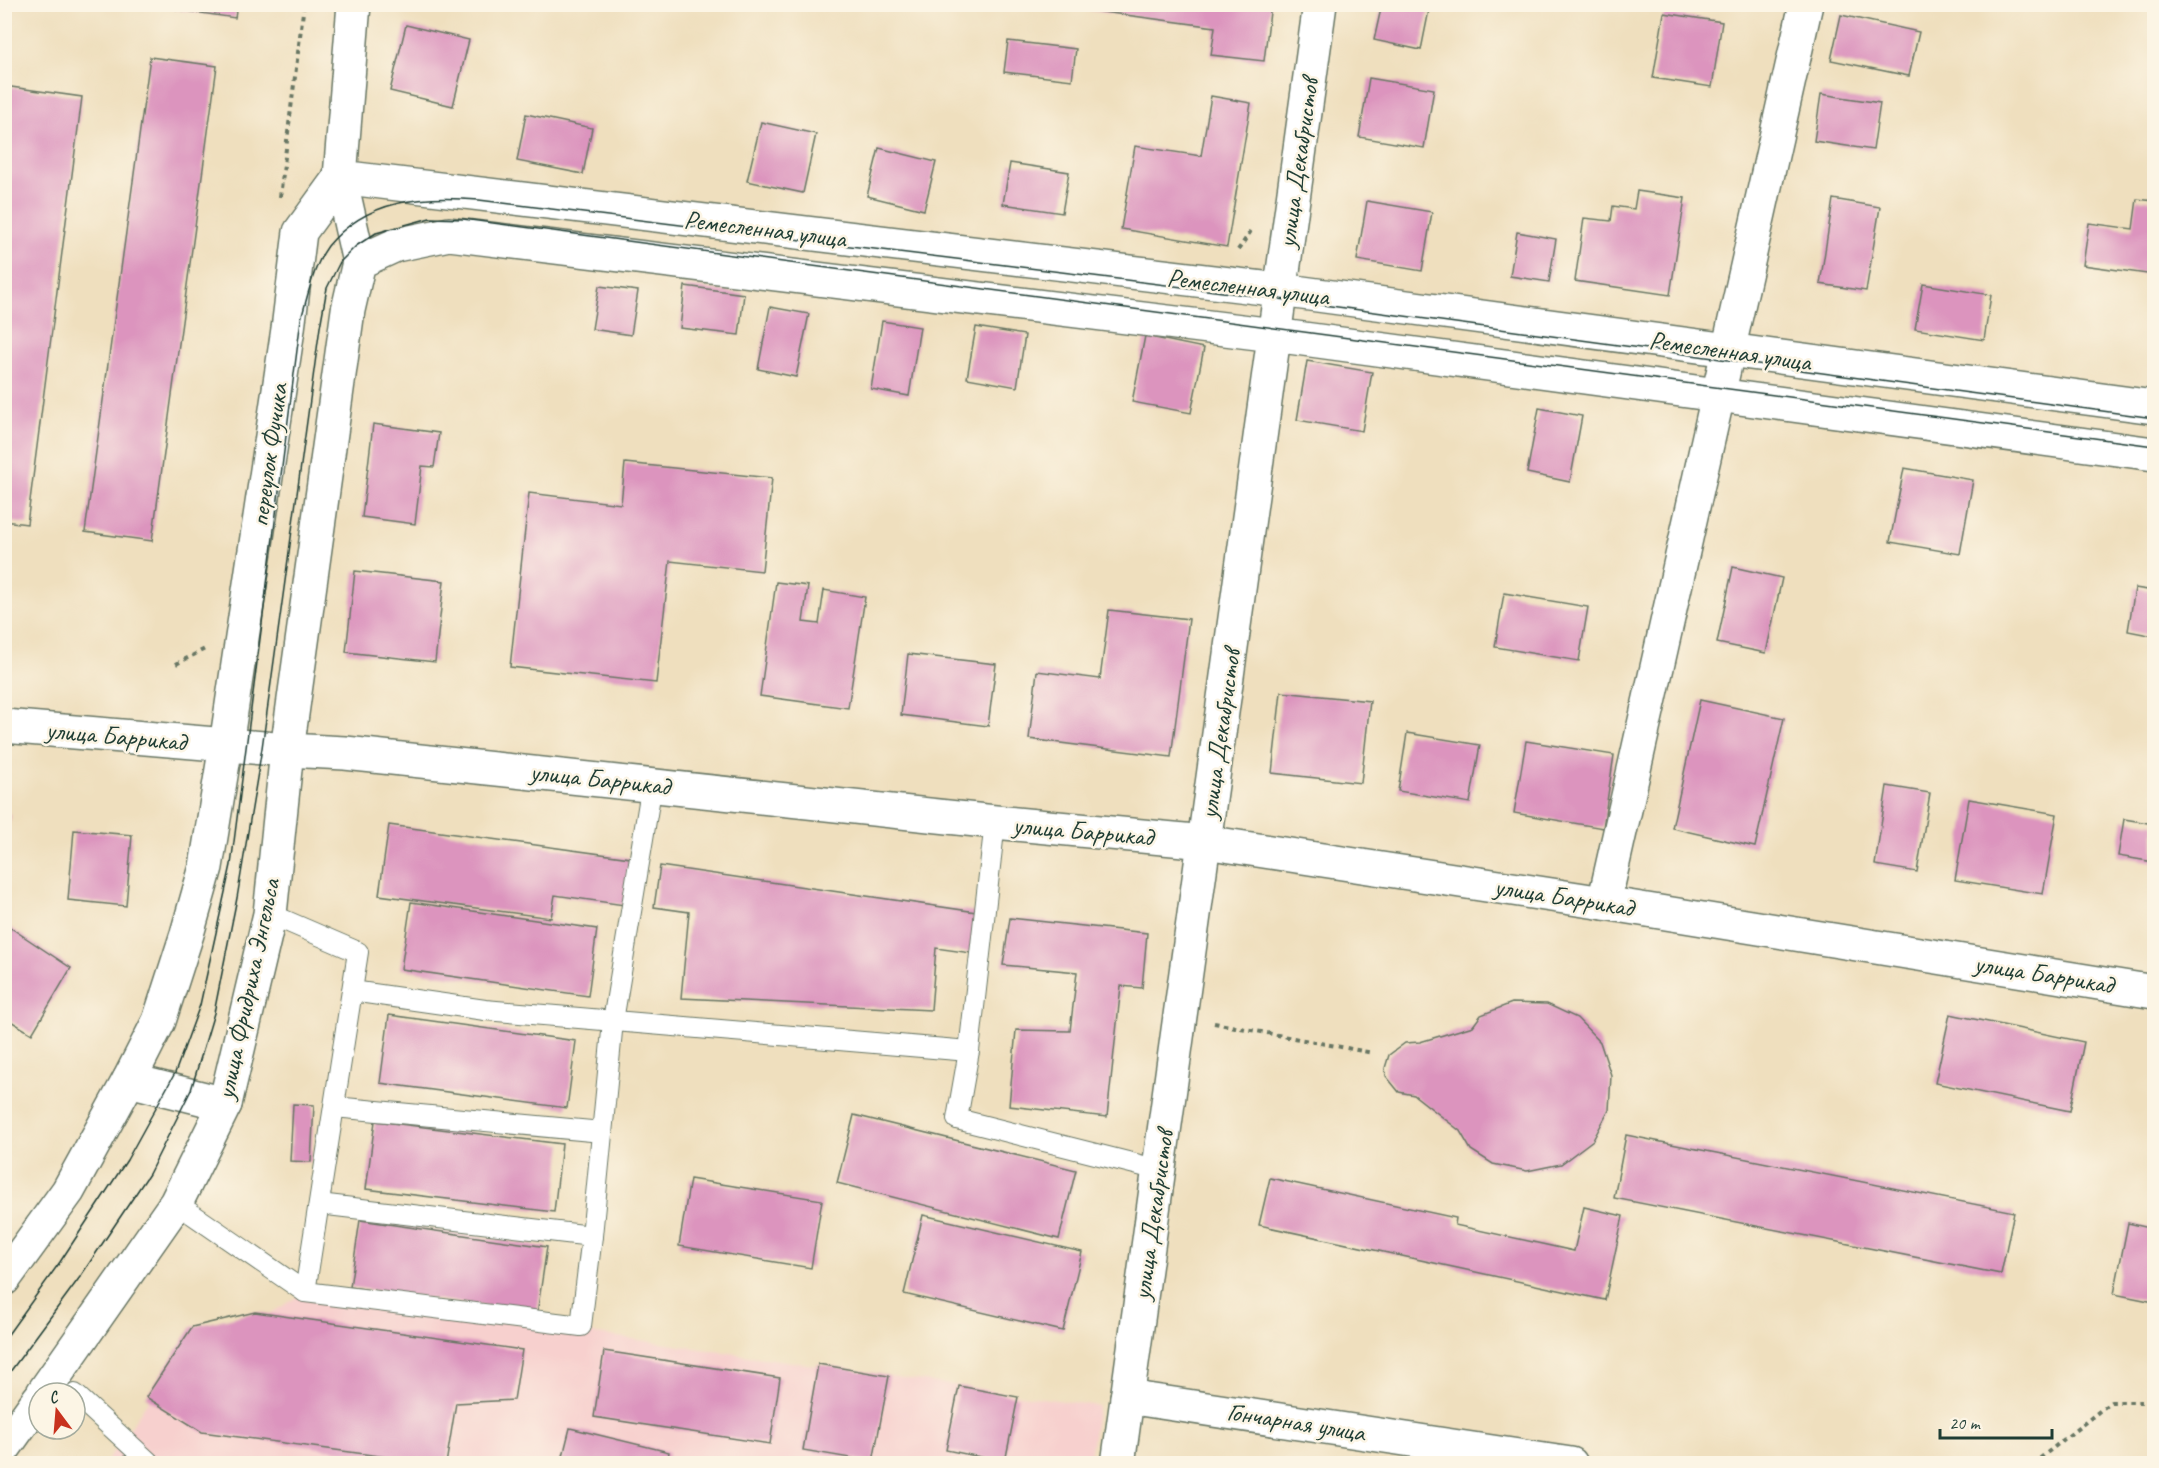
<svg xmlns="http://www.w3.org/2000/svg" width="2159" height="1468" viewBox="0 0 2159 1468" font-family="Caveat,sans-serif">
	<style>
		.built { fill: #f7d0ce }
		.building { fill: #dc94be }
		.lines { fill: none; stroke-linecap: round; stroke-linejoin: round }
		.lane-casing { stroke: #687664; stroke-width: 22 }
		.street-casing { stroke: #687664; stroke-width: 36 }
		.secondary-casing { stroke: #687664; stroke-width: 36 }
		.primary-casing { stroke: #687664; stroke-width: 36 }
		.path { stroke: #687664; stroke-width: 4; stroke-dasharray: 4.5 4.5; stroke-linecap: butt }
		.lane { stroke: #fff; stroke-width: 20 }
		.street { stroke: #fff; stroke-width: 33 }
		.secondary { stroke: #fff; stroke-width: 33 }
		.primary { stroke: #fff; stroke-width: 33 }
		.tram { stroke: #1f3d34; stroke-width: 1.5 }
		.labels { text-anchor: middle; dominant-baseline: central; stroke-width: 5; stroke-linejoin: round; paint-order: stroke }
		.street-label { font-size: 26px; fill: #1f3d34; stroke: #fcf5e5 }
	</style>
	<rect width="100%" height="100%" fill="#fcf5e5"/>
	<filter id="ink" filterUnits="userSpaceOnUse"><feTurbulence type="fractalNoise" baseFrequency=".0167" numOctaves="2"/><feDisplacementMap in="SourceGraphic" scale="12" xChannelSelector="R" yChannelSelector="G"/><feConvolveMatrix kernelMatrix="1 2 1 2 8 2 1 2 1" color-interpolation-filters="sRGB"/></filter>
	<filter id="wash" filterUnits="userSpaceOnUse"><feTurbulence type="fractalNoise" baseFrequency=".008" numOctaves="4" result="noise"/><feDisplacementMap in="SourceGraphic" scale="24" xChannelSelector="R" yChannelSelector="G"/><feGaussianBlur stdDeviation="1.35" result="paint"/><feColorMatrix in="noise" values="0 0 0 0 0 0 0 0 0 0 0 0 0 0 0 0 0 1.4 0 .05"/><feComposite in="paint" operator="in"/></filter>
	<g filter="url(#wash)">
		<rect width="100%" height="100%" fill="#efdfbe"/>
		<polygon class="built" points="305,1292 1098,1406 1089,1463 105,1464 160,1383"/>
		<g id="blocks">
			<g class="building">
				<polygon points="447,4 467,4 465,10"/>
				<polygon points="1043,4 1271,4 1264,61 1211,55 1215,27"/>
				<polygon points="1382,4 1404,4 1429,10 1421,50 1374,40"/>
				<polygon points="146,5 237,5 235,18"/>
				<polygon points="1664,13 1722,22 1712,87 1653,78"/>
				<polygon points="1841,15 1919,32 1909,76 1831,60"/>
				<polygon points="406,25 469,40 453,106 390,91"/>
				<polygon points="1008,41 1076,49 1072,80 1004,72"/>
				<polygon points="150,57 217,66 152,541 85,532"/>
				<polygon points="1369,78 1434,89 1424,148 1359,137"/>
				<polygon points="4,86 82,97 27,524 4,521"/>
				<polygon points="1821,94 1880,103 1873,150 1814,141"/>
				<polygon points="1211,96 1251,103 1227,247 1121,229 1135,146 1201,156"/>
				<polygon points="526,114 592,128 583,174 517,161"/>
				<polygon points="761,122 816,134 803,193 747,181"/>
				<polygon points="879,148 936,162 924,210 867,196"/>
				<polygon points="1010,163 1069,172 1062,213 1003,204"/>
				<polygon points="1637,191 1685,198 1670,295 1575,281 1584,218 1611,221 1613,206 1634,209"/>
				<polygon points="1833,199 1880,207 1866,291 1820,284"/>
				<polygon points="2137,199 2154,201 2154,275 2083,265 2089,223 2133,229"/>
				<polygon points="1367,201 1432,212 1422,271 1357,260"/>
				<polygon points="1517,232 1556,239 1549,282 1510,276"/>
				<polygon points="1923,284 1991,295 1984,340 1915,329"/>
				<polygon points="599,286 638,291 631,335 592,329"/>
				<polygon points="685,286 744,294 739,335 680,328"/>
				<polygon points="770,307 809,314 796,377 758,369"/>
				<polygon points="882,321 920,327 909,396 871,389"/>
				<polygon points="976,327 1025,335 1017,387 967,378"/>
				<polygon points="1145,336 1204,348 1191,413 1132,402"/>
				<polygon points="1307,361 1372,372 1362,431 1297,420"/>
				<polygon points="1539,408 1582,416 1570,482 1527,473"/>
				<polygon points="373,424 439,433 434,467 422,466 415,524 362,517"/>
				<polygon points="625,463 772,478 762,571 670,561 656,683 510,667 529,493 621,504"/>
				<polygon points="1904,468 1973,480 1960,554 1890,542"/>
				<polygon points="1733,567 1782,578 1766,653 1717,643"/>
				<polygon points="355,571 444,581 435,662 346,652"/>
				<polygon points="776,582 808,586 803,622 819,624 824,590 865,597 848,708 760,696"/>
				<polygon points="2135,588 2154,591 2154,636 2128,631"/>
				<polygon points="1504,593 1588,607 1579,661 1495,647"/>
				<polygon points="1109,610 1189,619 1171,757 1029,739 1037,671 1100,679"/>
				<polygon points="908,654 996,664 988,726 901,715"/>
				<polygon points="1281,692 1370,701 1361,783 1272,773"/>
				<polygon points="1700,700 1784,718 1755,847 1672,828"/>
				<polygon points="1407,733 1480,745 1470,803 1398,791"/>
				<polygon points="1526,741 1614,755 1603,828 1514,813"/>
				<polygon points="1887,786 1930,793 1917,872 1875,865"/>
				<polygon points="1969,799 2057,814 2043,894 1955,880"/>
				<polygon points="5,813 11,815 5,838"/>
				<polygon points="2124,819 2154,824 2154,862 2118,856"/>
				<polygon points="389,825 630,858 624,905 555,895 551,918 379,895"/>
				<polygon points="74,830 132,835 126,906 68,900"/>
				<polygon points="660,866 976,912 971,953 936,948 931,1010 681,998 689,912 654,907"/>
				<polygon points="411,902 597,929 588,996 401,969"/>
				<polygon points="1010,918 1147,933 1142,988 1121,986 1107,1117 1009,1106 1016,1030 1070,1031 1077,972 1003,965"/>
				<polygon points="11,928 71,968 32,1034 4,1017 4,940"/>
				<polygon points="1512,1003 1547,1004 1577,1018 1600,1042 1611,1075 1609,1110 1593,1140 1561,1164 1527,1171 1493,1164 1471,1150 1460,1131 1414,1095 1399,1092 1386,1076 1385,1068 1389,1055 1405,1043 1420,1042 1473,1026 1481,1015"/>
				<polygon points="1950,1014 2084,1042 2070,1111 1935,1083"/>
				<polygon points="389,1015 576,1041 567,1108 380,1083"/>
				<polygon points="293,1104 314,1105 311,1162 290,1161"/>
				<polygon points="854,1115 1076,1170 1059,1239 837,1183"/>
				<polygon points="375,1121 562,1144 554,1212 366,1189"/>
				<polygon points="1626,1135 2014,1212 2001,1274 1614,1198"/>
				<polygon points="1270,1178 1456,1218 1455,1225 1574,1251 1584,1207 1623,1216 1605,1300 1259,1225"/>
				<polygon points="690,1179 822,1200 811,1268 679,1246"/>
				<polygon points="923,1215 1082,1252 1063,1331 904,1294"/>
				<polygon points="360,1220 547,1247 537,1314 350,1287"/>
				<polygon points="2128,1223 2154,1229 2154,1302 2114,1294"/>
				<polygon points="255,1312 522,1350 514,1400 456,1403 446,1464 438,1464 202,1432 146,1397 192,1327"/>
				<polygon points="604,1351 780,1378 770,1444 594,1417"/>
				<polygon points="818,1364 889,1376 873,1462 803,1450"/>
				<polygon points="959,1386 1018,1397 1005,1462 946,1450"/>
				<polygon points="570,1428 669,1452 667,1464 561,1464"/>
			</g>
		</g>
	</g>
	<g filter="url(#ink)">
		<use href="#blocks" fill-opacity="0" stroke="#687664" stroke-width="1.5"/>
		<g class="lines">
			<g class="lane-casing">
				<g id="lane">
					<polyline points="995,822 969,1051 957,1119 1159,1170"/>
					<polyline points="270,914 358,952 305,1292"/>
					<polyline points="352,991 485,1010 969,1051"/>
					<polyline points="334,1107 602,1132"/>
					<polyline points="176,1203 305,1292 581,1326 592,1236 613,1021 652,784"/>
					<polyline points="319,1204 592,1236"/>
					<polyline points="75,1394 151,1464"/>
				</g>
			</g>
			<g class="street-casing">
				<g id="street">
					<polyline points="354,4 340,177 359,262"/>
					<polyline points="1604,903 1806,4"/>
					<polyline points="1127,1397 1571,1464"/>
					<polyline points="1118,1464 1320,4"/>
				</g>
			</g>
			<g class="secondary-casing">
				<g id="secondary">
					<polyline points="129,1080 225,1104"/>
					<polyline points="4,1279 68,1191 129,1080 159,1021 187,934 206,867 226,745 288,329 300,232 340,177 1280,290 2154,407"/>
					<polyline points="43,1393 176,1203 225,1104 270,914 287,750 348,310 359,262 396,245 449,234 1274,335 2154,454"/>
					<polyline points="4,1448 39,1399"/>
				</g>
			</g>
			<g class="primary-casing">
				<polyline id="primary" points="4,726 287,750 345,753 995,822 1205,842 1604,903 2154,992"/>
			</g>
			<g class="path">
				<polyline points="280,197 304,4"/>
				<polyline points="1238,250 1251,231"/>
				<polyline points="176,664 205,649"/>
				<polyline points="1214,1023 1373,1053"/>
				<polyline points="2033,1464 2111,1402 2154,1402"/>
			</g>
			<use href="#lane" class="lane"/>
			<use href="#street" class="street"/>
			<use href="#secondary" class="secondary"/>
			<use href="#primary" class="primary"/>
			<g class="tram">
				<path d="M4,1340L60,1262L127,1160L175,1073L200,1005L231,865L301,319C308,296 313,266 328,246C367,199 423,195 479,200L1279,299L2154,418"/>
				<polyline points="4,1380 80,1277 149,1174 191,1090 214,1013 237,898 262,748 320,327 327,288 340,262 356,246 376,233 430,218 463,219 2154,446"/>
			</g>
		</g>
	</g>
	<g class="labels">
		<g class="street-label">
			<text transform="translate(1298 163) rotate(-82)">улица Декабристов</text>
			<text transform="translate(765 229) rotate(7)">Ремесленная улица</text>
			<text transform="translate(1248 287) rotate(7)">Ремесленная улица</text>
			<text transform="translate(1730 351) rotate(8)">Ремесленная улица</text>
			<text transform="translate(269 455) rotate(-82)">переулок Фучика</text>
			<text transform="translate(1220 734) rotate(-82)">улица Декабристов</text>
			<text transform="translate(116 736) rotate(5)">улица Баррикад</text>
			<text transform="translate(600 779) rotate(6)">улица Баррикад</text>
			<text transform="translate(1083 831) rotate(5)">улица Баррикад</text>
			<text transform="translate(1564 897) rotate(9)">улица Баррикад</text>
			<text transform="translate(2044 974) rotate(9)">улица Баррикад</text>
			<text transform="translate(248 989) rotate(-78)">улица Фридриха Энгельса</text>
			<text transform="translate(1153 1215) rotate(-82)">улица Декабристов</text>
			<text transform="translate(1296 1422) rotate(9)">Гончарная улица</text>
		</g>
	</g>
	<rect width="2159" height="1468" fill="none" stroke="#fcf5e5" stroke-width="24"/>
	<g transform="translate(57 1411) rotate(344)"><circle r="28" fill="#fcf5e5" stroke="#a4ab9e" stroke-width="1.5"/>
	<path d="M0-4.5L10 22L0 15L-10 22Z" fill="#c8321e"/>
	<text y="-9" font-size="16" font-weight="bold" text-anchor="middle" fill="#1f3d34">С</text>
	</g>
	<path d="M1940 1429v9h112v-9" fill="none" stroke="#1f3d34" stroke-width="3"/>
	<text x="1949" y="1429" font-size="18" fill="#1f3d34" stroke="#fcf5e5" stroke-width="4.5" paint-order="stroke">20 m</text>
</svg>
